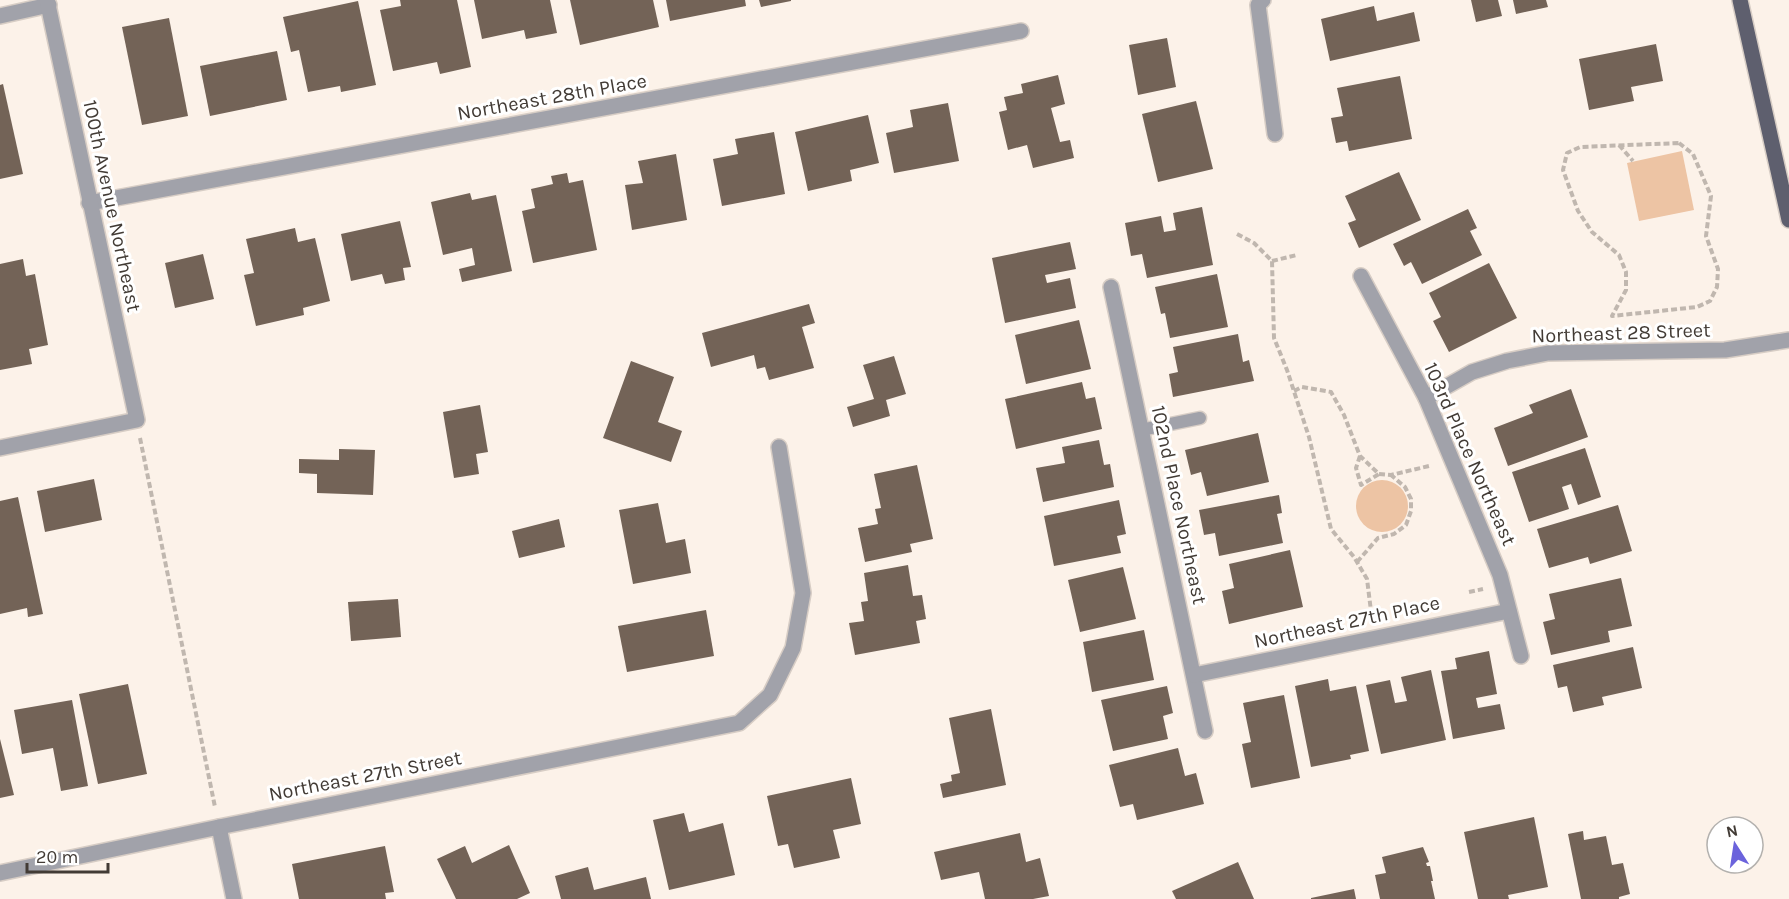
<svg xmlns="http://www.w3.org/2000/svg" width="1789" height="899" viewBox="0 0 1789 899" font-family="Karla,sans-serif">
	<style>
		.green { fill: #edc4a4 }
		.building { fill: #736357 }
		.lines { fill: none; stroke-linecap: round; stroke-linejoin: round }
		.service-casing { stroke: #d7cdc5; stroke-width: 15 }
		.minor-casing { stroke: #d7cdc5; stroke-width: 18 }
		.primary-casing { stroke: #d7cdc5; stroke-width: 18 }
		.path { stroke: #c0b7af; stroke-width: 4; stroke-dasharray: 6 3; stroke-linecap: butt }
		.service { stroke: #a1a2aa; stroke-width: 12 }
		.minor { stroke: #a1a2aa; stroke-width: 15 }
		.primary { stroke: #5e5f6e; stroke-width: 15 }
		.labels { text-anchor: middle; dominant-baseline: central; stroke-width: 6; stroke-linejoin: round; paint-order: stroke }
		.street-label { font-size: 20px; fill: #423b35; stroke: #fff }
	</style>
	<rect width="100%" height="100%" fill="#fcf2e9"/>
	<g class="green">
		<polygon points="1682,151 1694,210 1639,221 1627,163"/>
		<circle cx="1382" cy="506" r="26"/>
	</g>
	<g class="building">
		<polygon points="400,0 457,0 471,67 440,74 437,62 393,71 380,10 401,6"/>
		<polygon points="474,0 550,0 557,33 526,39 524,30 482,39"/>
		<polygon points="570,0 653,0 659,27 580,45"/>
		<polygon points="666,0 745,0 746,6 670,21"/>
		<polygon points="759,0 791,0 791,1 761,7"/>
		<polygon points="1471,0 1498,0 1502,16 1476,22"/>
		<polygon points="1513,0 1546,0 1548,7 1516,14"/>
		<polygon points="358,1 376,85 341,92 340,86 308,92 299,50 291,52 283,17"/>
		<polygon points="1374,6 1377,21 1414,12 1420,41 1330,61 1321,19"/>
		<polygon points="169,18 188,116 142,125 122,27"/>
		<polygon points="1167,38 1176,87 1138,95 1129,45"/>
		<polygon points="1656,44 1663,81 1631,87 1634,101 1589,110 1579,59"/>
		<polygon points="277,51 287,100 210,116 200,66"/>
		<polygon points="1058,75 1065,104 1051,108 1060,142 1070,140 1074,158 1033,168 1027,145 1008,150 999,112 1007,110 1004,97 1023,93 1021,84"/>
		<polygon points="1400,76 1412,139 1349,151 1347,141 1336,143 1331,118 1343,116 1337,88"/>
		<polygon points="3,84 23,174 0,179 0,85"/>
		<polygon points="1196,101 1213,169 1158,182 1142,114"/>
		<polygon points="948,103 959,161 894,173 886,133 913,127 910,110"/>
		<polygon points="868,115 879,163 850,170 852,181 808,191 795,132"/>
		<polygon points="774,132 785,194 722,206 713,159 738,154 735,139"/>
		<polygon points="676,154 687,220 632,230 625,185 643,183 638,161"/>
		<polygon points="1399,172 1421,220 1359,248 1348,223 1356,220 1345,196"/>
		<polygon points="567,173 569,183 583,180 597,250 533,263 522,211 535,208 531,189 553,184 551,176"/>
		<polygon points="470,193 472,200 496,195 512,271 462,282 459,269 475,265 472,248 443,255 431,202"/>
		<polygon points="1202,207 1213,265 1147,278 1142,254 1131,256 1125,223 1161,216 1164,232 1176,230 1173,213"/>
		<polygon points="1468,209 1477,228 1470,231 1482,255 1422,284 1411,262 1404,266 1393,244"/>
		<polygon points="400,221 411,267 403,268 405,280 385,284 382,274 351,281 341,234"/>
		<polygon points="295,228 298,242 315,238 330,301 303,308 304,315 256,326 244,275 254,273 246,239"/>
		<polygon points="1070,242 1076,269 1045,275 1047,283 1070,278 1076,308 1005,323 992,258"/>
		<polygon points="203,254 214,299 175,308 165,263"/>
		<polygon points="23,259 26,276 35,274 48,345 29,349 32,364 0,370 0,264"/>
		<polygon points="1489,263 1517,318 1449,352 1433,321 1441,317 1429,293"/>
		<polygon points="1217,274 1228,327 1170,338 1165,313 1161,314 1155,287"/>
		<polygon points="809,304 815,323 802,327 814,368 769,380 765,367 757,369 754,355 711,367 702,333"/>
		<polygon points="1079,320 1091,369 1026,384 1015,335"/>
		<polygon points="1238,334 1243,362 1249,360 1254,381 1173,397 1169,374 1178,372 1173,347"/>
		<polygon points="894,356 906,394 886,400 890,416 853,427 847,407 874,399 863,365"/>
		<polygon points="631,361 674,377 658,422 682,431 671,462 603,438"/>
		<polygon points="1082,382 1086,399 1095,397 1102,429 1016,449 1005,399"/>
		<polygon points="1571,389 1588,437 1508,466 1494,428 1533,413 1529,405"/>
		<polygon points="480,405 488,452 476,454 479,474 454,478 443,412"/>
		<polygon points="1258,433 1269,482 1207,496 1201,472 1191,475 1185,450"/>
		<polygon points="1099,440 1104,465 1110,464 1114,487 1043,502 1036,468 1065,463 1062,447"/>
		<polygon points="1585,448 1601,497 1578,505 1571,484 1562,487 1569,509 1529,522 1512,472"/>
		<polygon points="339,449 375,450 373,495 317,493 317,474 299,473 299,459 339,460"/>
		<polygon points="917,465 933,539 910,544 912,552 865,562 858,528 878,524 875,509 881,508 874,474"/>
		<polygon points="94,479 102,520 45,532 37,491"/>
		<polygon points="1279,495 1282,513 1277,514 1283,543 1219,556 1215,533 1204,535 1199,510"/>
		<polygon points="18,497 43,614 28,617 27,608 0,614 0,501"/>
		<polygon points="1119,500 1126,534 1117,536 1121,553 1054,566 1044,516"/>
		<polygon points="658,503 666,543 685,539 691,573 633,584 619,510"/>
		<polygon points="1618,505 1632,551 1590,564 1588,557 1549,568 1537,529"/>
		<polygon points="559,519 565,547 519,558 512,531"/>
		<polygon points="1290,550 1303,607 1229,624 1222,591 1234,588 1229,564"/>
		<polygon points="908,565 913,596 922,595 926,619 916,621 920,643 855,655 849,623 864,621 861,602 868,601 864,573"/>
		<polygon points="1123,567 1136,619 1080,632 1068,580"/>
		<polygon points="1621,578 1632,626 1608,631 1610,642 1551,655 1543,622 1555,619 1549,594"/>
		<polygon points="398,599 401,637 351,641 348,602"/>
		<polygon points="706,610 714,656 627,672 618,626"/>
		<polygon points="1144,630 1154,680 1092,692 1083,642"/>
		<polygon points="1633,647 1642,688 1602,697 1604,705 1573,712 1567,686 1558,688 1553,665"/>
		<polygon points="1489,651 1497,694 1476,698 1478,708 1500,704 1505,729 1453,739 1441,671 1457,669 1455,658"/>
		<polygon points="1431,670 1446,740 1381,754 1366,685 1390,680 1395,703 1407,701 1401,677"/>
		<polygon points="1328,679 1330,691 1356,686 1369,751 1350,755 1351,759 1311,767 1295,686"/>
		<polygon points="128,684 147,774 98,784 79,694"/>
		<polygon points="1167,686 1173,713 1163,716 1168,739 1113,751 1101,700"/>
		<polygon points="1284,695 1300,778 1251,788 1242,744 1251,742 1243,703"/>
		<polygon points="72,700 88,786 61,791 53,748 22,754 14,710"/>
		<polygon points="991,709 1006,785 943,798 940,784 952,781 951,775 960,773 949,718"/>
		<polygon points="0,739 14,795 0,798"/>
		<polygon points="1178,748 1185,776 1196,773 1204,804 1137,820 1133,804 1120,807 1109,765"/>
		<polygon points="851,778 861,824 833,830 840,858 794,868 788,844 778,846 767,796"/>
		<polygon points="684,813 689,832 723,823 735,875 669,890 653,820"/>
		<polygon points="1534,817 1548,887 1508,895 1509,899 1478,899 1464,832"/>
		<polygon points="1583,831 1584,840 1606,836 1612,865 1623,863 1630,894 1619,897 1619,899 1581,899 1568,834"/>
		<polygon points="1020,833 1026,862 1040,858 1049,896 1033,899 985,899 979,872 941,880 934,852"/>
		<polygon points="509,845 530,893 517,899 456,899 437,859 465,846 472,863"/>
		<polygon points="385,846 394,892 385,893 386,899 299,899 292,864"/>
		<polygon points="1423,847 1429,862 1426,863 1427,866 1430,866 1433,881 1431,881 1435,899 1380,899 1375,875 1386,873 1382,857"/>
		<polygon points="1238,862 1254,899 1176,899 1172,891"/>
		<polygon points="588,867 594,890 646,877 651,899 561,899 555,876"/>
		<polygon points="1354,889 1356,899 1311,899 1311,898"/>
	</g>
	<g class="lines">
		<g class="service-casing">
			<polyline id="service" points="1141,430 1200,418"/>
		</g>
		<g class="minor-casing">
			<g id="minor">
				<polyline points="1263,0 1258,5 1275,134"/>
				<polyline points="0,16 49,5"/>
				<polyline points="89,203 1021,31"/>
				<polyline points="1361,276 1426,398 1500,575 1521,656"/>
				<polyline points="1111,287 1205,731"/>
				<polyline points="1426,398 1472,372 1507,361 1548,353 1725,350 1789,340"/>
				<polyline points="0,448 137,420 47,0"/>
				<polyline points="1194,675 1509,611"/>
				<polyline points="219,827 234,899"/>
				<polyline points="0,873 219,827 739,723 770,695 793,648 803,593 779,447"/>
			</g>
		</g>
		<g class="primary-casing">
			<polyline id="primary" points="1740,0 1789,220"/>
		</g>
		<g class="path">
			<polygon points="1679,143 1693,154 1711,196 1706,236 1718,269 1717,287 1710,301 1697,307 1612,316 1626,290 1626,272 1619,255 1592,232 1578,211 1563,170 1567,153 1580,147"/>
			<polyline points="1619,145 1633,161"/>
			<polyline points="1237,234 1254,243 1272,261 1274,338 1287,370 1309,437 1331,529 1354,557 1367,579 1371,611"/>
			<polyline points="1272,261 1297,255"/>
			<polyline points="1294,391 1302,387 1331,392 1344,415 1360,456 1379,474 1391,475 1429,466"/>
			<polyline points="140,438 215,807"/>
			<polyline points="1360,456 1356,468 1361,485 1379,474"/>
			<polyline points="1357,562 1378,538 1394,534 1406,525 1411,511 1411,499 1405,487 1391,475"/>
			<polyline points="1469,592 1483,589"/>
		</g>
		<use href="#service" class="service"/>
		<use href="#minor" class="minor"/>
		<use href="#primary" class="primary"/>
	</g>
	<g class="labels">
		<g class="street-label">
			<text transform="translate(552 97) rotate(-10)">Northeast 28th Place</text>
			<text transform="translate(112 206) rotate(78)">100th Avenue Northeast</text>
			<text transform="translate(1621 333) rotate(-2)">Northeast 28 Street</text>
			<text transform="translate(1470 454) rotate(66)">103rd Place Northeast</text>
			<text transform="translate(1179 505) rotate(78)">102nd Place Northeast</text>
			<text transform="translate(1347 622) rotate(-12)">Northeast 27th Place</text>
			<text transform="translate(365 776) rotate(-11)">Northeast 27th Street</text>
		</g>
	</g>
	<g transform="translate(1735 845) rotate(348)"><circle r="28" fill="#ffffff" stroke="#b3b1ae" stroke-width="1.5"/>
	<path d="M0-4.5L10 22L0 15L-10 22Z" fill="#6b63dc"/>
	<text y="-9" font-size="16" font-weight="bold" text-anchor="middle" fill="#423b35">N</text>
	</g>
	<path d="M27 863v9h81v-9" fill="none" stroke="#423b35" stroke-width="3"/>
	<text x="36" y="863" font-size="18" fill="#423b35" stroke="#ffffff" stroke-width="4.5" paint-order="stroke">20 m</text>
</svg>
